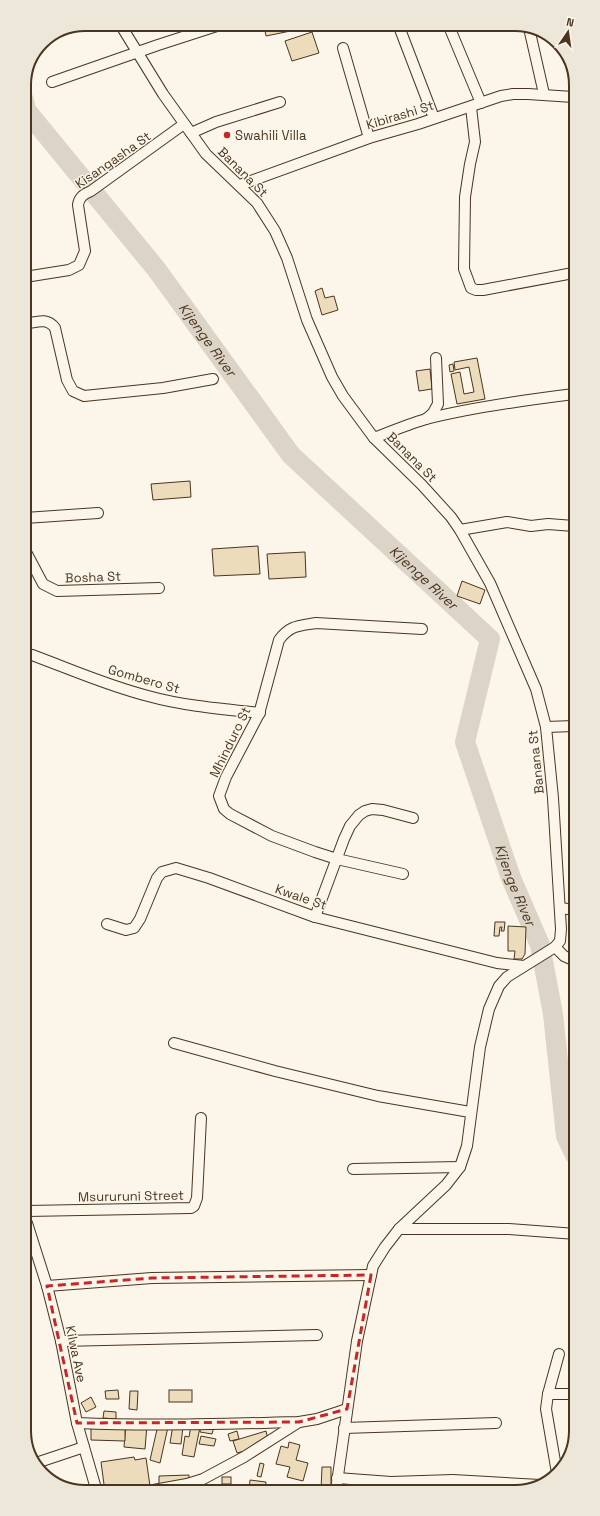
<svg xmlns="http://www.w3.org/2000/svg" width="600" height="1516" viewBox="0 0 600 1516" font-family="'Space Grotesk',sans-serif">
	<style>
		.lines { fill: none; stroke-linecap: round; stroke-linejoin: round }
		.river { stroke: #dcd4c6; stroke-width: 20 }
		.building { fill: #ecdcbc; stroke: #4a3520 }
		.street-casing { stroke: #4a3520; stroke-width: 12 }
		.street { stroke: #fbf6e9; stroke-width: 10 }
		.marked { fill: none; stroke: #c62828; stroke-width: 3; stroke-dasharray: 8 5; stroke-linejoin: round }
		.poi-dot { fill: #c62828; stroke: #fbf6e9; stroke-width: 1.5 }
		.labels { text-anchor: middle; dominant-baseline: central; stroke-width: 3; stroke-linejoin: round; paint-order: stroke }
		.street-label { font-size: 13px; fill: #4a3520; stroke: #fbf6e9 }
		.poi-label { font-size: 13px; fill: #4a3520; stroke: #fbf6e9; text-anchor: start }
		.water-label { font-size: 14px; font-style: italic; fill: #4a3520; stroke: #fbf6e9 }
		.rim { fill: none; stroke: #4a3520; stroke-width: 2 }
	</style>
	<rect width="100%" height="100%" fill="#fbf6e9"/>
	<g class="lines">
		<path class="river" id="s1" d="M24,100L26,110L157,270L291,455L490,639L465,742L511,878L540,945L553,1014L566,1136L575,1155"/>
	</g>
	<g class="building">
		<polygon points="271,24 310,24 310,27 266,36 264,26"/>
		<polygon points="312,32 319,53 292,61 285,41"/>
		<polygon points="322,288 325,298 334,296 338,310 322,315 315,291"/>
		<polygon points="477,358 485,399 457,404 451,374 460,372 464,394 474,392 469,367 455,370 454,362"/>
		<polygon points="453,364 454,371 450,372 449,365"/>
		<polygon points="430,369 432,389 419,391 416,371"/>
		<polygon points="190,481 191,497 153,500 151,484"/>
		<polygon points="258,546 260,574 214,576 212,549"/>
		<polygon points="305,552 306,577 269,579 267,554"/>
		<polygon points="462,581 485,590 480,604 457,596"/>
		<polygon points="495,922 505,922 504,931 501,931 502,927 500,927 499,936 494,936"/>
		<polygon points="508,926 526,927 525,954 522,959 514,959 515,951 508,951"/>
		<polygon points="118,1390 119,1399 106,1399 105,1391"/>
		<rect x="169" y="1390" width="23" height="12"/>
		<polygon points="130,1391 138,1391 137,1410 129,1409"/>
		<polygon points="91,1397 96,1407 86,1412 81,1403"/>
		<polygon points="104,1411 116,1412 116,1419 103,1418"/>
		<polygon points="126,1423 147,1425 145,1449 124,1447"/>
		<polygon points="91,1425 125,1425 125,1441 91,1440"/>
		<polygon points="158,1425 168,1427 160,1463 150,1460"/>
		<polygon points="173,1425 183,1427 181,1444 170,1443"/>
		<polygon points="191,1425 200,1427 194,1457 182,1455 185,1436 189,1437"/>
		<polygon points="201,1425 214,1427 212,1434 200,1432"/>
		<polygon points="237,1431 239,1439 230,1441 228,1434"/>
		<polygon points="266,1431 269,1444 237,1453 233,1441"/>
		<polygon points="201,1436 216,1439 214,1446 199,1444"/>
		<polygon points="289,1442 300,1445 296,1460 308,1463 303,1481 287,1477 290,1467 276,1464 281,1446 288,1448"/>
		<polygon points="134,1457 135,1460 146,1458 150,1486 139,1487 140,1488 105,1492 101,1462"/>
		<polygon points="260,1463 264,1464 261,1477 257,1476"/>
		<polygon points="322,1467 331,1467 331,1490 321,1490"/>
		<polygon points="189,1475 189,1483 159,1484 159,1476"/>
		<rect x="222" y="1477" width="9" height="7"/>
		<polygon points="250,1480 266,1482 265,1491 249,1491"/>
	</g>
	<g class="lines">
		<g class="street-casing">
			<g id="street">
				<polyline points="120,24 163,94 206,154 257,203 275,231 287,258 307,320 332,377 343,396 374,438 422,485 451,517 460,530 490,583 536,689 546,727 553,798 561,929 560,941 555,947 507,977 499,986 489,1009 480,1047 467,1146 460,1167 446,1185 399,1229 385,1247 373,1266 357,1341 336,1490"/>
				<polyline points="398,24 434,118"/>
				<polyline points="448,24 481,103"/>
				<polyline points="529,28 544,94"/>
				<polyline points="343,48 369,138"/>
				<polyline points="52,82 158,45 223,24"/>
				<polyline points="471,107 475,142 470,164 465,197 464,269 471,288 476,290 483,290 573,273"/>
				<polyline points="191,133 216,122 280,102"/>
				<polyline points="240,185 369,138 418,124 501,96 513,94 528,94 573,97"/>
				<path d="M25,277L69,270L79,265L85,251L78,205C79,197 84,194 91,191L184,124"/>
				<path d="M25,324C37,322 47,317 55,328L67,380L73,391L84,396L163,388L213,379"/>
				<polyline points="426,419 433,413 438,404 436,358"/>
				<path d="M374,438C392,431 409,424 426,419C474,407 525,400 574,394"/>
				<polyline points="25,518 98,513"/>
				<polyline points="460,530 507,522 531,526 548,524 574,526"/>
				<polyline points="25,550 43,584 57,591 159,588"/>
				<path d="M25,654L32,655C70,669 108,686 148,696C184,706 222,709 260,713"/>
				<polyline points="546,727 574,726"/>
				<path d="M403,874L337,859L315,852L272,836L230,814L224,809L219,796L226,777L259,714L279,640C290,625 299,626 316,623L422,629"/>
				<polyline points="560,908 575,910"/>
				<polyline points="315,917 344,839 350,826 359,815 365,811 372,809 383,810 413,818"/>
				<polyline points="107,924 126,930 134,928 140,919 157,878 162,872 176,868 209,878 315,917 497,963 524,966"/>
				<polyline points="555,947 564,956 575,961"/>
				<polyline points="174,1043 275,1071 378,1096 470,1112"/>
				<polyline points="353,1169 460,1167"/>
				<polyline points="27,1211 191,1208 194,1206 197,1198 201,1118"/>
				<polyline points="27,1223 47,1286 61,1341 77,1423 97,1492"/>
				<polyline points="399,1229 509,1229 576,1234"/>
				<polyline points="47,1286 152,1278 371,1275"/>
				<polyline points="61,1341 317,1335"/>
				<polyline points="548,1394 576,1394"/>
				<path d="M77,1423C151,1426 225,1424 299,1422L317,1419L347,1409"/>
				<polyline points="344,1428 496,1423"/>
				<polyline points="36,1463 84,1447"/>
				<polyline points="557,1473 546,1409 548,1394 559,1354"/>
				<polyline points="337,1478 391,1482 453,1480 540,1485"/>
				<polyline points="148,1491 187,1484 203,1479 244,1457 299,1422"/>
			</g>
		</g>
		<use href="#street" class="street"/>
	</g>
	<path class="marked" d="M371,1275L347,1409L299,1422L77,1423L47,1286L152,1278Z"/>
	<circle class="poi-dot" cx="227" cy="135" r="4"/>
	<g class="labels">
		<g class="street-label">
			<text transform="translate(400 115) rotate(-17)">Kibirashi St</text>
			<text transform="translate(113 160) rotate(-35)">Kisangasha St</text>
			<text transform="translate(243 172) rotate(45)">Banana St</text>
			<text transform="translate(412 457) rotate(45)">Banana St</text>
			<text transform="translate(93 577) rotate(-2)">Bosha St</text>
			<text transform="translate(144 679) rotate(16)">Gombero St</text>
			<text transform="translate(230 742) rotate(-64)">Mhinduro St</text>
			<text transform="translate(536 762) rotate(-96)">Banana St</text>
			<text transform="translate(301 897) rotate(19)">Kwale St</text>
			<text transform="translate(131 1196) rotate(-1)">Msururuni Street</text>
			<text transform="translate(76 1354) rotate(78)">Kilwa Ave</text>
		</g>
		<g class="poi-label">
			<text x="235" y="135">Swahili Villa</text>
		</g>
		<g class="water-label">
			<text stroke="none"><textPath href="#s1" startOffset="303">Kijenge River</textPath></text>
			<text stroke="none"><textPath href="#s1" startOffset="626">Kijenge River</textPath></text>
			<text stroke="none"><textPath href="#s1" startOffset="974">Kijenge River</textPath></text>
		</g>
	</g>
	<path d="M0 0H600V1516H0ZM85 31H515A54 54 0 0 1 569 85V1431A54 54 0 0 1 515 1485H85A54 54 0 0 1 31 1431V85A54 54 0 0 1 85 31Z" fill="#ede7d9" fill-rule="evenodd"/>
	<path class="rim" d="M85 31H515A54 54 0 0 1 569 85V1431A54 54 0 0 1 515 1485H85A54 54 0 0 1 31 1431V85A54 54 0 0 1 85 31Z"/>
	<g transform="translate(568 32) rotate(13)" stroke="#fbf6e9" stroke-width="3" paint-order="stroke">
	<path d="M0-3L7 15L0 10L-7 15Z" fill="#4a3520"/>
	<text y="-6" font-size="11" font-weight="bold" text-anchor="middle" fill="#4a3520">N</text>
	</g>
</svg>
